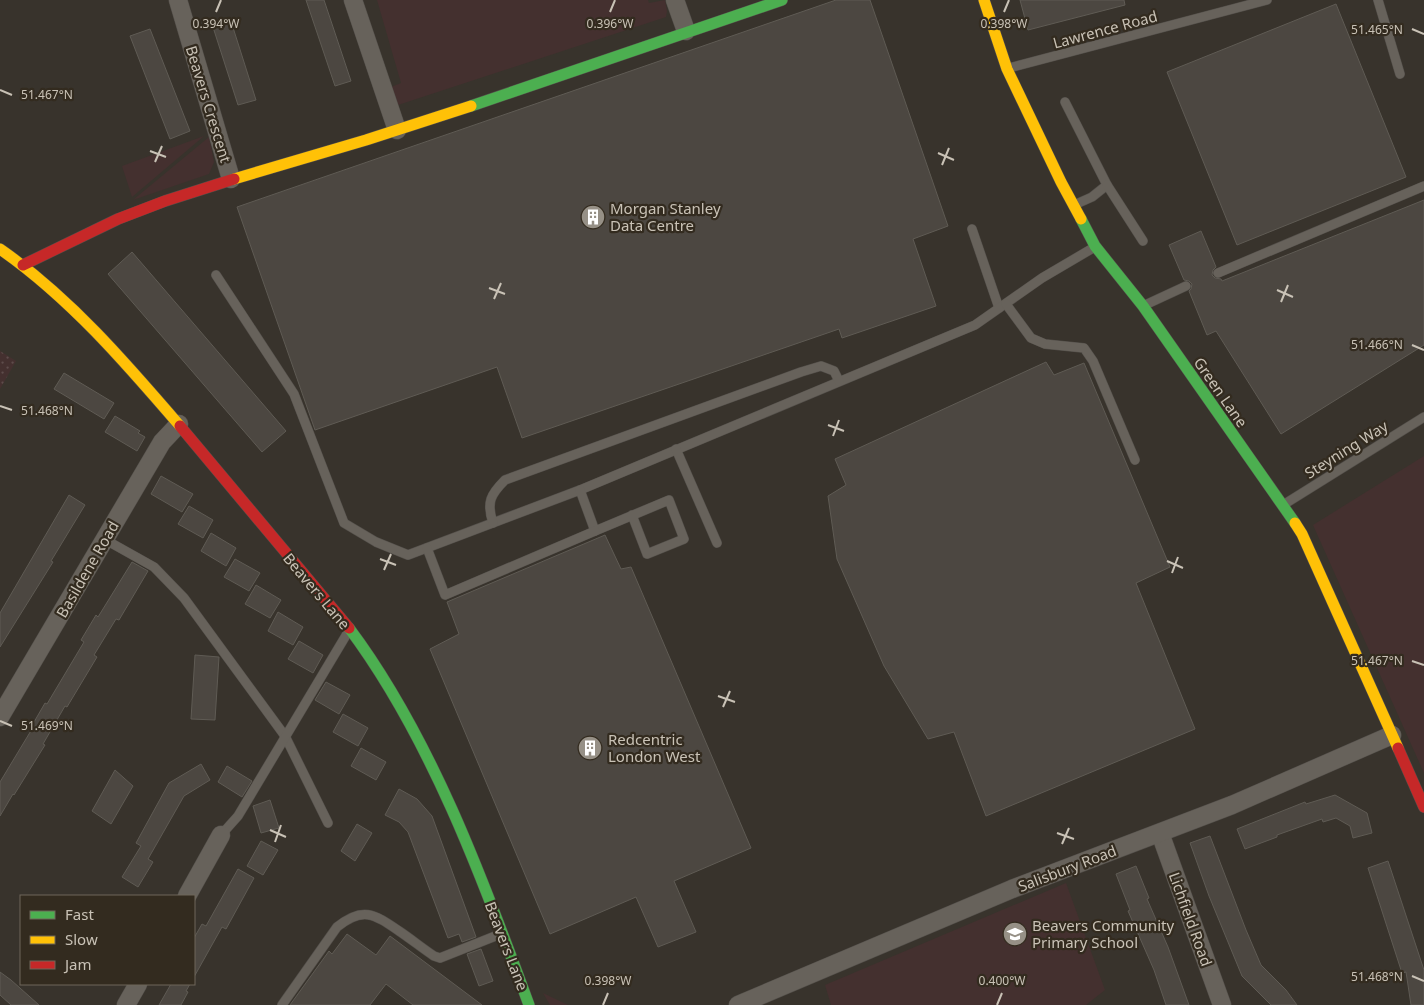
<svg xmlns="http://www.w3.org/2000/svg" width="1424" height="1005" viewBox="0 0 1424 1005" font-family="'Noto Sans',sans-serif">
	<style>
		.green { fill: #44302f }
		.park { fill: url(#park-dots) }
		.building { fill: #4c4741; stroke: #5f5b54 }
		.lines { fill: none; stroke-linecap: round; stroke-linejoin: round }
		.lane-casing { stroke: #534f4a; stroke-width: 10 }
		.street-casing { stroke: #534f4a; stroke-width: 19 }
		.fast-casing { stroke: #534f4a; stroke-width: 12 }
		.slow-casing { stroke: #534f4a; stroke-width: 12 }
		.jam-casing { stroke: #534f4a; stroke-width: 12 }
		.lane { stroke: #67625b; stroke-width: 9 }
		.street { stroke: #67625b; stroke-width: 18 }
		.fast { stroke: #4caf50; stroke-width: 11 }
		.slow { stroke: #ffc107; stroke-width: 11 }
		.jam { stroke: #c62828; stroke-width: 11 }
		.ticks { fill: none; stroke: #c9c2b6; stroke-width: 2 }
		.labels { text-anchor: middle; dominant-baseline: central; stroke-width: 4.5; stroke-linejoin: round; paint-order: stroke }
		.street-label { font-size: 15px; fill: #c9c2b6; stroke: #332b1f }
		.poi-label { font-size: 15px; fill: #c9c2b6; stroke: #332b1f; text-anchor: start }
		.ticks-label { font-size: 12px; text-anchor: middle; fill: #c9c2b6; stroke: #332b1f; stroke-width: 4.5; stroke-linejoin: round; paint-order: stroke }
	</style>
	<defs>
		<pattern id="park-dots" width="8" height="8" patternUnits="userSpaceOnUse" patternTransform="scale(1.25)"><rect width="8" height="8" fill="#44302f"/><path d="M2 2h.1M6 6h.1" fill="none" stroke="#5e4c4b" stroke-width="1.8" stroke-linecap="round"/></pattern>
	</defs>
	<rect width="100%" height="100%" fill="#38332c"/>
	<g class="green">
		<polygon points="377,0 648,0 649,3 665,0 667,11 666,17 395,106 386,89 401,83"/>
		<polygon points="204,136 132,197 122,166"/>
		<polygon points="209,137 214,162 209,174 133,200"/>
		<polygon points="1424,456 1424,773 1313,525"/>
		<polygon points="1066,883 1105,990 1086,1005 831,1005 825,985"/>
		<polygon points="543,993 568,1005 550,1005"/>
	</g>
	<polygon class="park" points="0,351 16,361 0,389"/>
	<g class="building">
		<polygon points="306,0 324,0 351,81 335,86"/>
		<polygon points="836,0 870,0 948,226 913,239 936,306 842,338 839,329 522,438 497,367 315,430 237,207"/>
		<polygon points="1020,0 1124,0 1125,5 1028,30"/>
		<polygon points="1336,4 1406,177 1237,245 1167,72"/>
		<polygon points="230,18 256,100 238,105 212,24"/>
		<polygon points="150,29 190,131 170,139 130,36"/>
		<polygon points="1424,200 1424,345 1281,434 1216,331 1207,335 1189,291 1191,289 1192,284 1189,281 1184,280 1169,245 1201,231 1216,267 1213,270 1212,275 1215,278 1221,279 1222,281"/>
		<polygon points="132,252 286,431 262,452 108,274"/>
		<polygon points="1046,362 1054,375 1084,363 1170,567 1136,583 1195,729 986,816 954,732 928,739 884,666 837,559 828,496 846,485 835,459"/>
		<polygon points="64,373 114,403 104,419 54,389"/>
		<polygon points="115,416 140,431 138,433 145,437 137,451 105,432"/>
		<polygon points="161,476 193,494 182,512 151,494"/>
		<polygon points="69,495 85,505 51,561 53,562 0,647 0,613"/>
		<polygon points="189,506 213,520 203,538 178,524"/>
		<polygon points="211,533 236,548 226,566 201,551"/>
		<polygon points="605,535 621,569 631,567 751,848 674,881 696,932 658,947 636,897 550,934 430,649 459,634 447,602"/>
		<polygon points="235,559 260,573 249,591 224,577"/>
		<polygon points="132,562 148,571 119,620 116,619 94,655 97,657 67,707 65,706 43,744 45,745 14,795 13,794 0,816 0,782 32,729 30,729 45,703 47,704 84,642 81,640 96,615 98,617"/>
		<polygon points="256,585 281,600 270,618 245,604"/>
		<polygon points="278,612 303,627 293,645 268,631"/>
		<polygon points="299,641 323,655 313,673 288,659"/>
		<polygon points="195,655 219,657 215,720 191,719"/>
		<polygon points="326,682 350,695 339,714 315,700"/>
		<polygon points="343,714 368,728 358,746 333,732"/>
		<polygon points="361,748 386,762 376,780 351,766"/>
		<polygon points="201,764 210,780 184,796 148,859 153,862 138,887 122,877 141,846 136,843 169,783"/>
		<polygon points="227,766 252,781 242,797 218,782"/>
		<polygon points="115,770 133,786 111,824 92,811"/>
		<polygon points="399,789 417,799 432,816 476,937 462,942 459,934 448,938 408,832 399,822 385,815"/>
		<polygon points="1335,795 1367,813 1372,833 1353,838 1350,826 1336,818 1323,822 1322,819 1277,835 1277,837 1245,849 1237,829 1305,802 1306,804"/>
		<polygon points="270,800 279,828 261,833 253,806"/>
		<polygon points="357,824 372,833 355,861 341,851"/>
		<polygon points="1210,836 1246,930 1261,965 1286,990 1297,1005 1271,1005 1242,976 1209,896 1190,843"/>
		<polygon points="261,841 278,850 263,875 247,866"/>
		<polygon points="1388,861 1424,970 1424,1005 1411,1005 1406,972 1402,973 1368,868"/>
		<polygon points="1136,866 1149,898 1147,899 1168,947 1189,1005 1166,1005 1154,970 1128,911 1130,910 1116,874"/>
		<polygon points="238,869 254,878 226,929 222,927 194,977 194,938 202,924 206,926"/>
		<polygon points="347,934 376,955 390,936 482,1005 413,1005 386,984 370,1005 290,1005 329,951 332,954"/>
		<polygon points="481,949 493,981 479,986 467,954"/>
		<polygon points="0,972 11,980 39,1005 11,1005 0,995"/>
		<polygon points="171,984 190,984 186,991 188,992 181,1005 159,1005"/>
	</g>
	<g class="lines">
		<g class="lane-casing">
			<g id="lane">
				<polyline points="1378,0 1400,74"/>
				<polyline points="1009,68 1267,0"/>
				<polyline points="1065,102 1107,185 1092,197 1074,205"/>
				<polyline points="1107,185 1143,241"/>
				<polyline points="972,229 999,308"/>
				<polyline points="1218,273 1424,186"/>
				<polyline points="216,275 294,394 344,523 376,542 408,555 580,490 975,325 1042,278 1093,248"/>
				<polyline points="1006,304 1031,338 1045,344 1084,348 1093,361 1135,460"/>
				<polyline points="1145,305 1186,286"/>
				<polyline points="676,449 717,543"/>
				<polyline points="580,490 595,531 669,500 684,539 647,554 632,515"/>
				<polyline points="1283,505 1424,417"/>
				<path d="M493,523C486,502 491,494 505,480L801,372L821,366L834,371L839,381"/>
				<polyline points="104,539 154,567 184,598 285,736 328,823"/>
				<polyline points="427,548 445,595 595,531"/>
				<polyline points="221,835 238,816 348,632"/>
				<path d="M282,1005L337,927C363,906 374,914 399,931C411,939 422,948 434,956L440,958L503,933"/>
			</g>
		</g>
		<g class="street-casing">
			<g id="street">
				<polyline points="178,0 231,179"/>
				<polyline points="353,0 397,130"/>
				<polyline points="675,0 686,31"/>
				<polyline points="0,717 162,442 179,424"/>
				<polyline points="1160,833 1222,1005"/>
				<polyline points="187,896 221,835"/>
				<polyline points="126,1005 138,984"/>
				<polyline points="738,1005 1012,889 1232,805 1392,735"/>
			</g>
		</g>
		<g class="fast-casing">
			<g id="fast">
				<polyline points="471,106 782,0"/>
				<polyline points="1081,219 1095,246 1143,306 1295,523"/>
				<path d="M349,628C430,736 483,879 529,1005"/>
			</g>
		</g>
		<g class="slow-casing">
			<g id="slow">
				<polyline points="984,0 1007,69 1061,182 1081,219"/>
				<polyline points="234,179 366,140 471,106"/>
				<path d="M0,249C69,297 125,362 180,426"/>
				<polyline points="1295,523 1302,534 1398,748"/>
			</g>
		</g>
		<g class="jam-casing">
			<g id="jam">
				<polyline points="23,265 118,219 165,201 234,179"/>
				<polyline points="180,426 349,628"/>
				<polyline points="1398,748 1424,807"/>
			</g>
		</g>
		<use href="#lane" class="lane"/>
		<use href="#street" class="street"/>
		<use href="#fast" class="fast"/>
		<use href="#slow" class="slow"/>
		<use href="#jam" class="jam"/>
	</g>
	<path class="ticks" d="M216,12L221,0M610,12L615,0M1004,12L1009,0M1412,29L1424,34M0,90L12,95M150,151L166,157M938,153L954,160M155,162L162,146M942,165L949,148M489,288L505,294M1277,290L1293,297M494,299L501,283M1281,302L1288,285M1412,345L1424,350M0,406L12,410M828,425L844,431M833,436L839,420M380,559L396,565M1167,561L1183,568M384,570L391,554M1172,573L1178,557M1412,661L1424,665M718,696L735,702M723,707L730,691M0,721L12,726M270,830L286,837M1057,833L1074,839M275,842L281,825M1062,844L1069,828M1412,976L1424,981M603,1005L608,993M997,1005L1002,993"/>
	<defs>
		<g id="building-disc" transform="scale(1.25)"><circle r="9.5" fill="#969086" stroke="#332b1f"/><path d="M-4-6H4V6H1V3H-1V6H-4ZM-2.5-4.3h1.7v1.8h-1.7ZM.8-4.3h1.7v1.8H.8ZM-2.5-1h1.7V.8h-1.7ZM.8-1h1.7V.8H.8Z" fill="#fff"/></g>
		<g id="school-disc" transform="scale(1.25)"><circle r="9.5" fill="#969086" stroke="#332b1f"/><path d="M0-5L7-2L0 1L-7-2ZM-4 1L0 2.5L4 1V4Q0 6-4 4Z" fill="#fff"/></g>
	</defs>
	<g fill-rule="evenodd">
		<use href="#building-disc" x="593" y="217"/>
		<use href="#building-disc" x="590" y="748"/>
		<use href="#school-disc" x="1015" y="934"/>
	</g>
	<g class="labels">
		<g class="street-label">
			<text transform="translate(1105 29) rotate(-15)">Lawrence Road</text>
			<text transform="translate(209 104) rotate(73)">Beavers Crescent</text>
			<text transform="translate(1221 392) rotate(55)">Green Lane</text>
			<text transform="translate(1346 449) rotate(-32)">Steyning Way</text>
			<text transform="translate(87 569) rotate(-60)">Basildene Road</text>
			<text transform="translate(317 591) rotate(50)">Beavers Lane</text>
			<text transform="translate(1067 868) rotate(-21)">Salisbury Road</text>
			<text transform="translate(1191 919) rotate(70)">Lichfield Road</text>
			<text transform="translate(507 946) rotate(69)">Beavers Lane</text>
		</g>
		<g class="poi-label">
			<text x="610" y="208">Morgan Stanley<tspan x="610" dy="17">Data Centre</tspan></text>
			<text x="608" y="739">Redcentric<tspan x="608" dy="17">London West</tspan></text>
			<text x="1032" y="925">Beavers Community<tspan x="1032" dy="17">Primary School</tspan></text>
		</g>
	</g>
	<g class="ticks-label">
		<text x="216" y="28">0.394°W</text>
		<text x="610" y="28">0.396°W</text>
		<text x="1004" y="28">0.398°W</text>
		<text x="1377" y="34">51.465°N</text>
		<text x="47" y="99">51.467°N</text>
		<text x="1377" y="349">51.466°N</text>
		<text x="47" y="415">51.468°N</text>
		<text x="1377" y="665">51.467°N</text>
		<text x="47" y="730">51.469°N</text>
		<text x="1377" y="981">51.468°N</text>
		<text x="608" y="985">0.398°W</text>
		<text x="1002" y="985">0.400°W</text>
	</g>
	<rect x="20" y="895" width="175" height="90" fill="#332b1f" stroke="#6f675b"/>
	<rect x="30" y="911" width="25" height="8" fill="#4caf50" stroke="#6f675b"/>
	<text x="65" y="920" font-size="15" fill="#c9c2b6">Fast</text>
	<rect x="30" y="936" width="25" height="8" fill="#ffc107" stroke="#6f675b"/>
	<text x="65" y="945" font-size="15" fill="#c9c2b6">Slow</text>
	<rect x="30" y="961" width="25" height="8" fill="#c62828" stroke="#6f675b"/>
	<text x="65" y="970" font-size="15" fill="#c9c2b6">Jam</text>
</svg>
